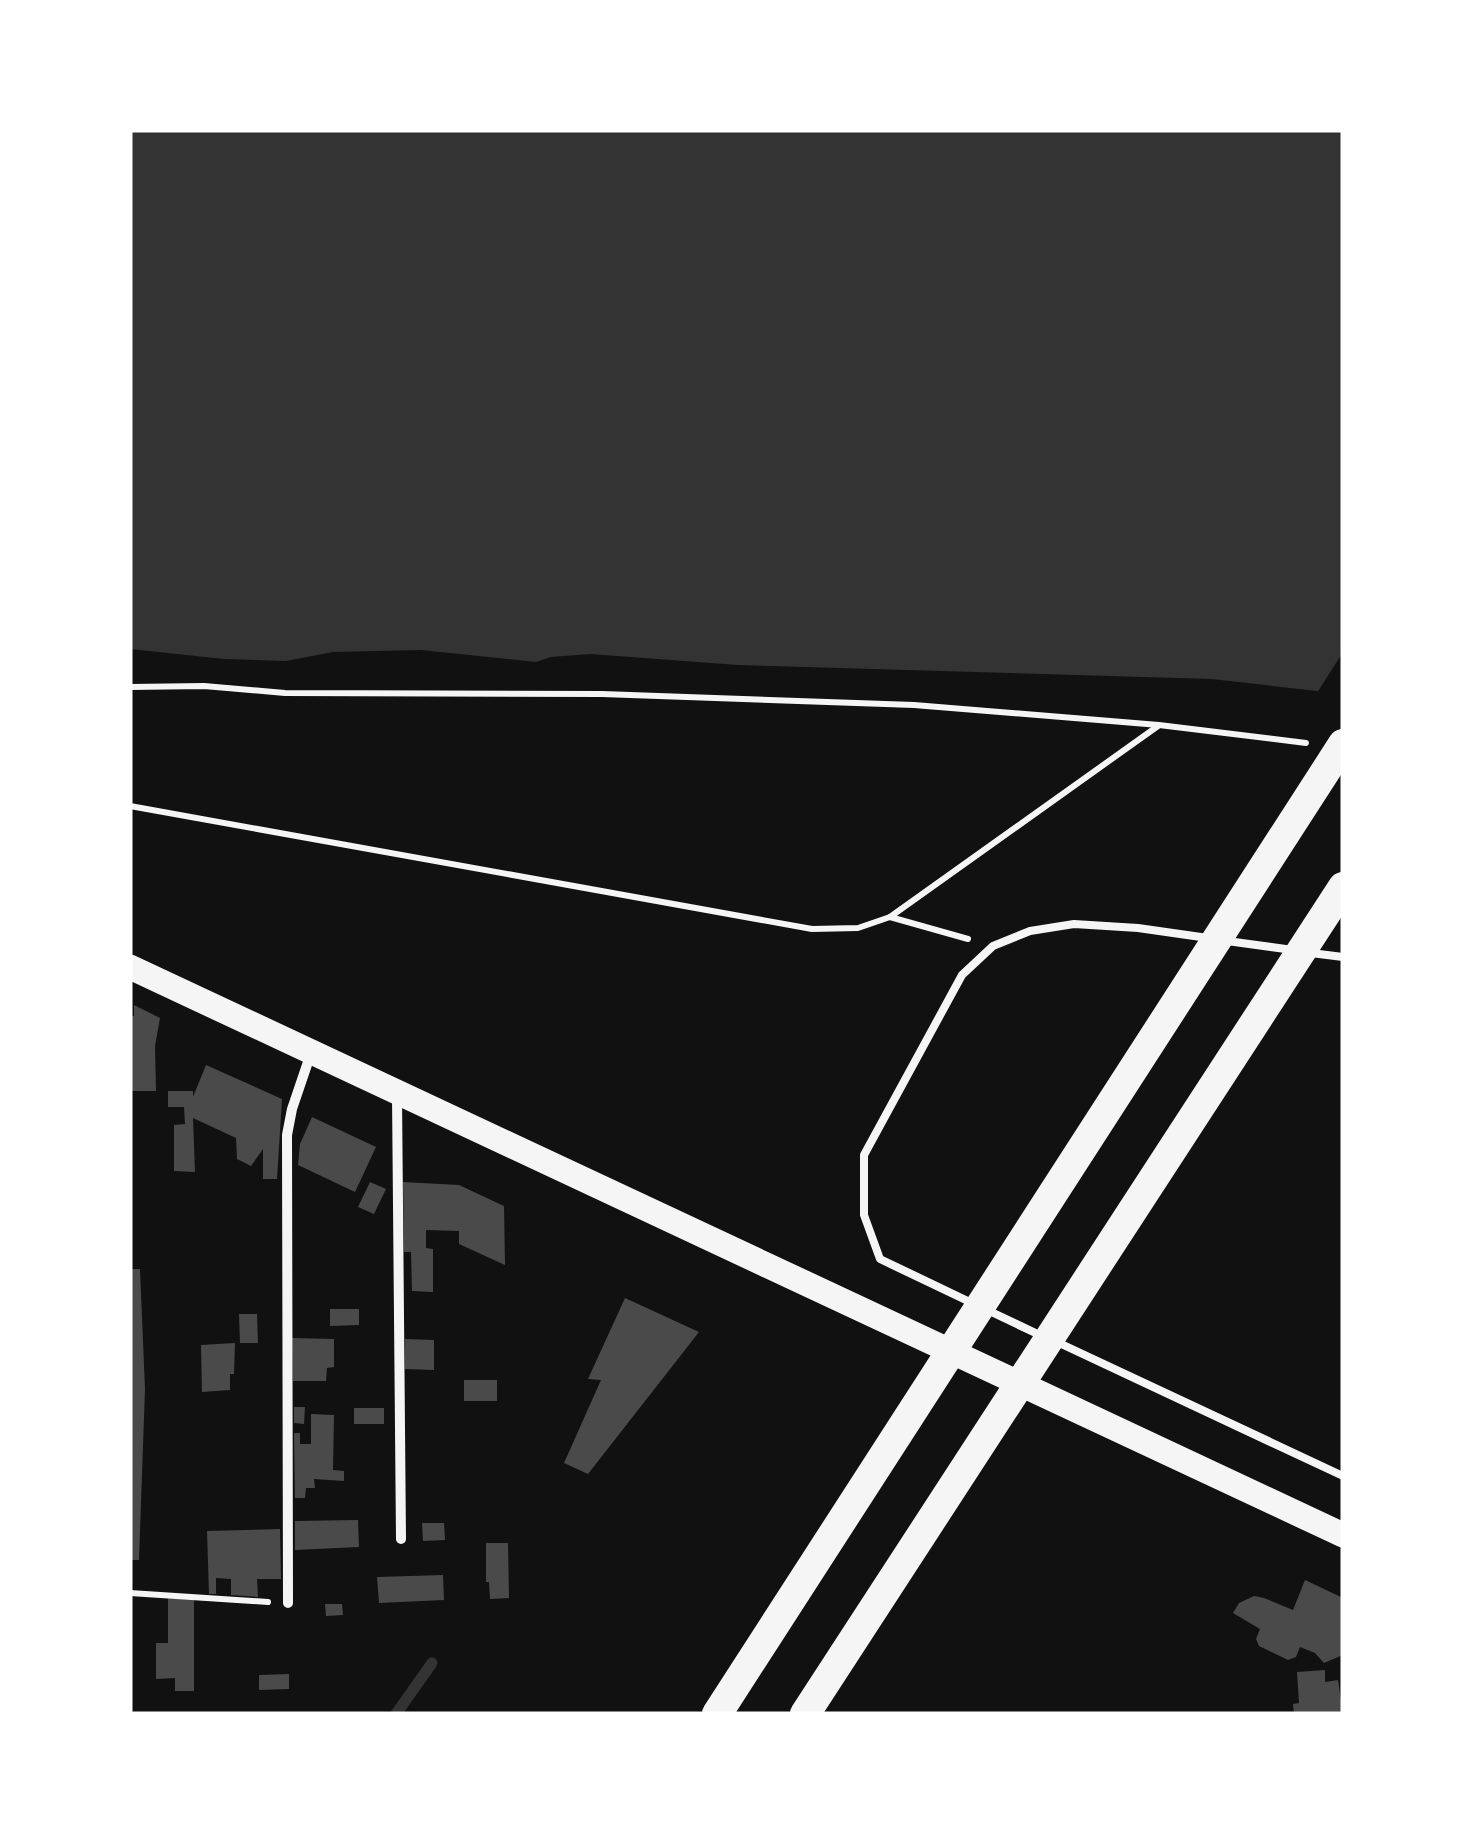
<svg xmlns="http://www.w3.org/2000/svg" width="1473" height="1844" viewBox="0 0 1473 1844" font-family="Commissioner,sans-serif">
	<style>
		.water { fill: #333 }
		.pier { fill: #111 }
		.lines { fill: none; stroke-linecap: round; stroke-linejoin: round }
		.stream { stroke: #333; stroke-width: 11 }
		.building { fill: #4a4a4a }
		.path { stroke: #f5f5f5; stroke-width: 6 }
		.service { stroke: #f5f5f5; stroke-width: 8 }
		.minor { stroke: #f5f5f5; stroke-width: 10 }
		.primary { stroke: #f5f5f5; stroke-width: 25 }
		.motorway { stroke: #f5f5f5; stroke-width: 30 }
	</style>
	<rect width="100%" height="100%" fill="#111"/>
	<polygon class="water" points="130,130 1343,130 1343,694 1212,679 738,665 590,654 551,657 536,662 421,650 333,652 286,661 224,659 130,649"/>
	<polygon class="pier" points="1343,652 1343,699 1315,696"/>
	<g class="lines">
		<polyline class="stream" points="396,1714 432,1663"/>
	</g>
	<g class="building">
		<polygon points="134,1005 160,1018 155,1046 156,1091 130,1091 130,1016 134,1016"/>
		<polygon points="206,1065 282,1099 277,1179 263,1179 263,1149 251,1166 237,1159 236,1138 193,1118 195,1172 174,1171 174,1125 185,1124 184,1107 168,1107 168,1091 193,1091 193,1097"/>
		<polygon points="312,1117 376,1147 355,1192 298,1165 300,1144"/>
		<polygon points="370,1182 386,1189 374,1214 358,1207"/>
		<polygon points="403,1182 459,1185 504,1206 505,1265 459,1244 459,1231 426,1230 426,1248 433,1249 433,1292 412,1291 411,1252 404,1252"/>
		<polygon points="130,1269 140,1269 145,1389 139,1560 130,1560"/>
		<polygon points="625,1298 699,1332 588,1474 564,1463 601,1380 588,1379"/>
		<polygon points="330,1309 359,1309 359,1325 330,1326"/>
		<polygon points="239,1314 257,1314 258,1343 240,1343"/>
		<polygon points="292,1338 334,1339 334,1367 327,1368 326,1381 293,1381"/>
		<polygon points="405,1339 434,1340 434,1370 405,1369"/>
		<polygon points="235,1343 234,1374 230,1374 230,1390 202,1392 201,1345"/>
		<rect x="464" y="1380" width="33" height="21"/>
		<polygon points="294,1407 305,1407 304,1424 294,1423"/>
		<rect x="354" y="1408" width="30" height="16"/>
		<polygon points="311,1414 334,1415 333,1470 344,1471 344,1481 314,1479 315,1488 306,1488 305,1498 295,1498 294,1433 300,1433 300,1444 311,1444"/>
		<polygon points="358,1520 359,1547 295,1550 295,1521"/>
		<polygon points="422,1523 444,1523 445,1540 423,1541"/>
		<polygon points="280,1529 281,1579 257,1579 258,1597 231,1595 231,1579 216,1578 216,1594 209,1594 207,1531"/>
		<polygon points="486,1543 508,1543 509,1598 490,1599 489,1582 486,1582"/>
		<polygon points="443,1575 444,1600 379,1603 377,1577"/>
		<polygon points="1305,1580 1343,1598 1343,1655 1324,1663 1315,1653 1300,1647 1296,1657 1288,1660 1259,1646 1256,1639 1260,1629 1233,1613 1239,1603 1254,1596 1264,1598 1293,1610"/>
		<polygon points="168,1598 194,1600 194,1691 175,1691 175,1678 156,1679 156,1643 168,1643"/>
		<polygon points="325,1604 342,1604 343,1615 326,1616"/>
		<polygon points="1325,1670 1325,1682 1338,1680 1343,1714 1294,1714 1293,1704 1299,1703 1297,1672"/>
		<polygon points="289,1674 289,1689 259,1690 259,1675"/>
	</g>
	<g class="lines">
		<g class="path">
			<polyline points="130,687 204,686 285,693 602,694 914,705 1159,725 1306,743"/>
			<polyline points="130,806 812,929 858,928 890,917 1158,726"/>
			<polyline points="890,917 968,939"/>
			<polyline points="130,1593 268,1602"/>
		</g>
		<g class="service">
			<polyline points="1227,941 1293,950"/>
			<polyline points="1311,953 1343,957"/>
			<polyline points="972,1303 880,1259 864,1215 864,1155 962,975 993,946 1030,931 1074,924 1138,928 1208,938"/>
			<polyline points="985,1309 1044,1337"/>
			<polyline points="1057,1342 1343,1476"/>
		</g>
		<g class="minor">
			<polyline points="397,1095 401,1539"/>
			<polyline points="288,1603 287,1135 292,1109 311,1053"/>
		</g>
		<polyline class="primary" points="130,967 1343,1535"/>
		<g class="motorway">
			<polyline points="717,1714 1343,744"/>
			<polyline points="805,1714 1343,887"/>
		</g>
	</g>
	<rect width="1473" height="1844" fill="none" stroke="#ffffff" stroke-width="265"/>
</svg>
